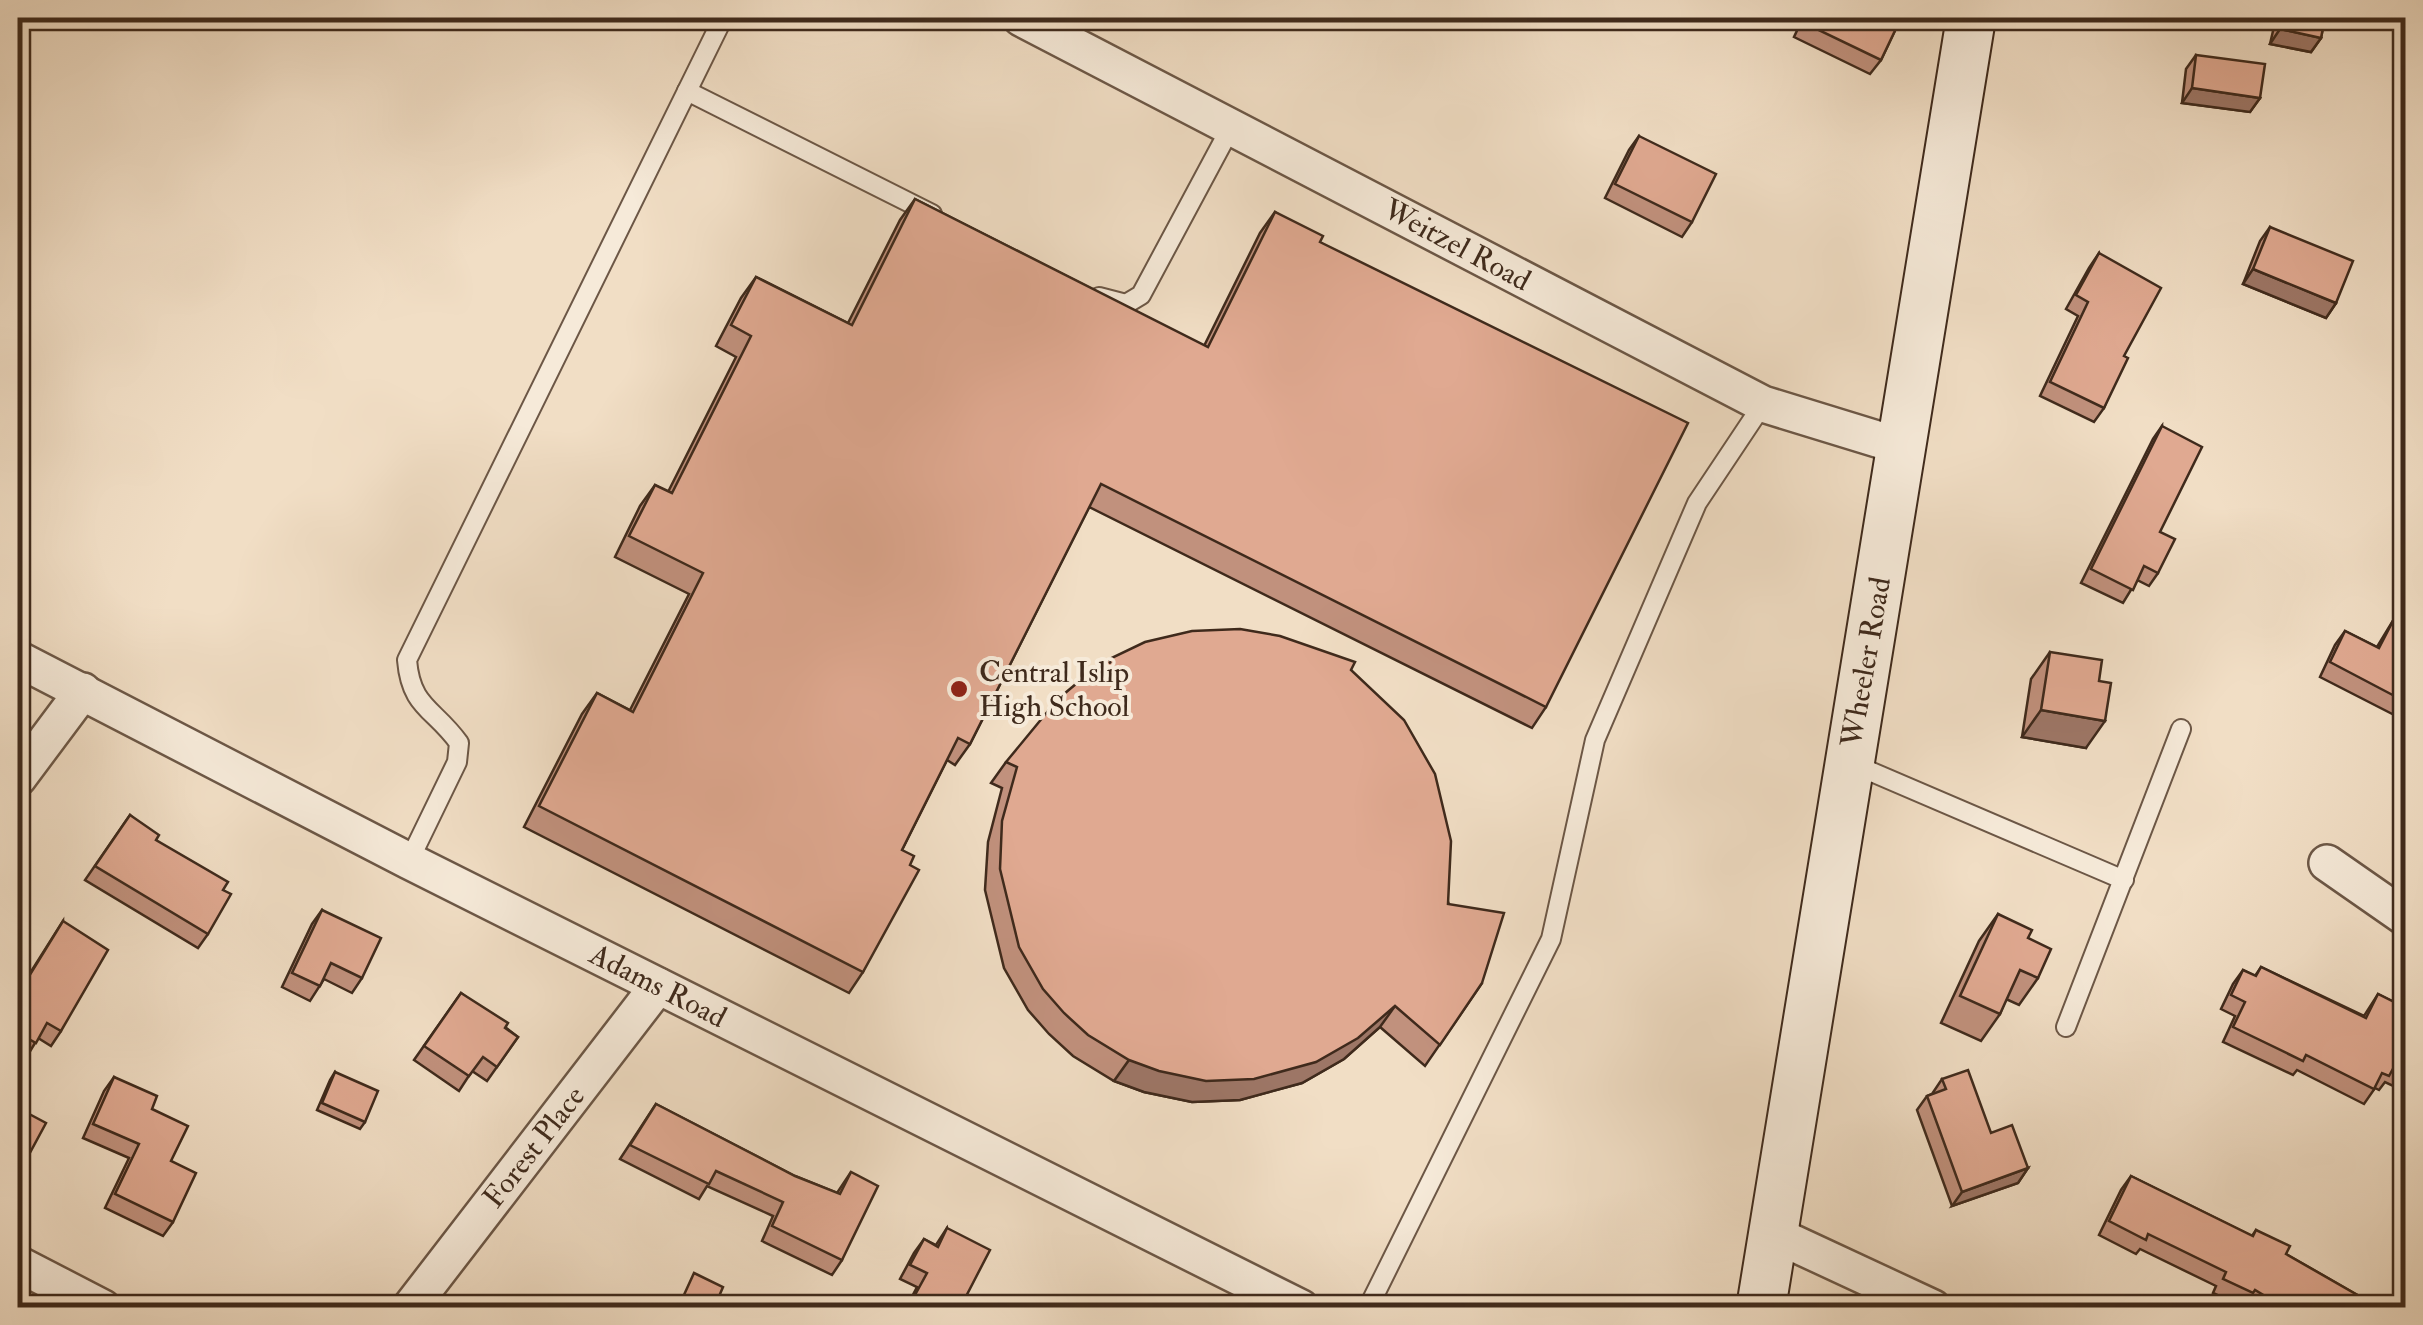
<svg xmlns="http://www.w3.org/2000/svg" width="2423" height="1325" viewBox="0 0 2423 1325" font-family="'IM FELL Double Pica',serif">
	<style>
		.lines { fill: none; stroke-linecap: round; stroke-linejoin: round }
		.service-casing { stroke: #6c5746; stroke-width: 22 }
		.minor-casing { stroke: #6c5746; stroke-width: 40 }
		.secondary-casing { stroke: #3f2a1c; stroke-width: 52 }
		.service { stroke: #f6ead9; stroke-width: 18 }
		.minor { stroke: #f6ead9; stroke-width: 35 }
		.secondary { stroke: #f6ead9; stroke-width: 48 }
		.wall { fill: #c1917d; stroke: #3f2a1c; stroke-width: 2.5 }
		.shaded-wall { fill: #9d7666; stroke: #3f2a1c; stroke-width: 2.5 }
		.building { fill: #e0a991; stroke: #3f2a1c; stroke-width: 2.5 }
		.poi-dot { fill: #8f2418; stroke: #f6ead9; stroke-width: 4 }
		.labels { text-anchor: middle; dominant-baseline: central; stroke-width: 8; stroke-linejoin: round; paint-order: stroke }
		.street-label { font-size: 30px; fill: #3f2a1c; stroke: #f6ead9 }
		.poi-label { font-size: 30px; fill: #3f2a1c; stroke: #f6ead9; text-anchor: start }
	</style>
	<rect width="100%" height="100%" fill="#f1dec5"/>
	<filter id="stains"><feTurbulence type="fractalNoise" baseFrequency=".002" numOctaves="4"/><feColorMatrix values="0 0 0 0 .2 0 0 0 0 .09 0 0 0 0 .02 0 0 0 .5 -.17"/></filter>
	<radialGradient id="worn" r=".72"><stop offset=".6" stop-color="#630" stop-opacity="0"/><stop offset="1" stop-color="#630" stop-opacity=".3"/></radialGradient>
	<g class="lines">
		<g class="service-casing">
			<g id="service">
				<polyline points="687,91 932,214"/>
				<polyline points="1099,297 1126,304 1141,295 1231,127"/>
				<polyline points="1853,764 2124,880"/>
				<path d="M409,861L457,762L459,743C434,708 411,708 407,660L723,18"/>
				<polyline points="2066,1027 2181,729"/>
				<polyline points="1368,1308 1551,939 1595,740 1697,503 1763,404"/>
			</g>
		</g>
		<g class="minor-casing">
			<g id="minor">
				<polyline points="1021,18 1763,404 1903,447"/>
				<polyline points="18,659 409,861 1301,1308"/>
				<polyline points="18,778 83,691"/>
				<polyline points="2327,863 2406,918"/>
				<polyline points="1774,1234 1933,1308"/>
				<polyline points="18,1264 103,1308"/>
				<polyline points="410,1308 658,986"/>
			</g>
		</g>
		<g class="secondary-casing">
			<polyline id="secondary" points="1761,1308 1971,18"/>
		</g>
		<use href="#service" class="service"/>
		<use href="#minor" class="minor"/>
		<use href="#secondary" class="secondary"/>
	</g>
	<g class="wall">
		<polygon points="1803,18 1901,18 1881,60 1870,74 1794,37"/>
		<polygon points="2276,18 2325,18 2321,38 2311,52 2270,44"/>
		<polygon points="2196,55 2260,98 2250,112 2182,103 2186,69"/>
		<polygon points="1639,136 1692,222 1682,237 1605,198 1629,150"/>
		<polygon points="915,199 1204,346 1260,233 1275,212 1320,242 1546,707 1532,728 1089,507 970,744 955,765 947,760 902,850 863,972 849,993 524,827 582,714 597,693 630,710 689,594 615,557 640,506 655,485 668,492 736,357 716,346 741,298 756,277 848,323 900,220"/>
		<polygon points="2270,227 2336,303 2326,318 2243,284 2260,241"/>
		<polygon points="2099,253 2124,356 2104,408 2094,422 2040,396 2078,316 2066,309 2089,268"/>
		<polygon points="2162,426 2158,573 2149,586 2137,580 2123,603 2081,583 2153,439"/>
		<polygon points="2394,619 2406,625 2406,721 2320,677 2335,645 2345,631 2377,647"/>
		<polygon points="2050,652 2099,681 2086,748 2022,737 2031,679"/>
		<polygon points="1351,670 1482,983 1425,1066 1380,1027 1344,1059 1302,1083 1240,1100 1192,1102 1144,1092 1114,1081 1073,1056 1049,1034 1028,1010 1004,968 985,890 988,842 1002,788 991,783 1006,762"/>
		<polygon points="130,815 156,840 208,934 198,948 85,880"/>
		<polygon points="322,910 362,978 352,993 324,979 310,1001 282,987 312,924"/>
		<polygon points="1998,914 2028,938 2038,978 2019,1005 2006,999 2000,1014 1981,1041 1941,1023 1979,941"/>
		<polygon points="63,921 61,1031 51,1046 38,1038 26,1058 18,1053 18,992"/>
		<polygon points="2261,967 2364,1016 2378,994 2406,1008 2406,1092 2385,1082 2379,1090 2375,1088 2364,1104 2297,1070 2293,1075 2223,1042 2235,1016 2221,1009 2233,984 2243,970 2255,976"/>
		<polygon points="461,993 518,1037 487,1081 472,1071 459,1091 414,1060"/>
		<polygon points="335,1072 365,1122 360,1129 317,1110 330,1080"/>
		<polygon points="114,1077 152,1109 171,1161 173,1222 163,1236 105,1208 129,1158 83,1138 104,1091"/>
		<polygon points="1942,1079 1991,1133 2028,1168 2018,1183 1952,1206 1917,1110 1927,1096 1932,1094"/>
		<polygon points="18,1100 26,1160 18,1173"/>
		<polygon points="656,1104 795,1176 837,1193 851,1172 842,1260 832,1275 762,1241 773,1216 707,1186 699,1199 620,1159"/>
		<polygon points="2131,1176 2252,1236 2256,1230 2286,1254 2380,1308 2251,1308 2245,1304 2243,1307 2213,1293 2216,1286 2140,1249 2136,1254 2099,1235 2121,1190"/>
		<polygon points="947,1228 960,1308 906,1308 917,1287 900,1279 914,1253 924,1239 936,1245"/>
	</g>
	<g class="shaded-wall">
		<polygon points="2280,29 2321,38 2311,52 2270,44"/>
		<polygon points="2192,88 2260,98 2250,112 2182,103"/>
		<polygon points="2253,269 2336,303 2326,318 2243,284"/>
		<polygon points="2041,710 2105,721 2086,748 2022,737"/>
		<polygon points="1395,1006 1380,1027 1344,1059 1302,1083 1240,1100 1192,1102 1144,1092 1114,1081 1129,1060"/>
		<polygon points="2028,1168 2018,1183 1952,1206 1962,1192"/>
	</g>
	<g class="building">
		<polygon points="1807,18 1901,18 1881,60 1804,23"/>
		<polygon points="2283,18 2325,18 2321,38 2280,29"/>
		<polygon points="2196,55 2265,64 2260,98 2192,88"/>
		<polygon points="1639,136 1716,174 1692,222 1615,184"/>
		<polygon points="915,199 1208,347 1275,212 1323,236 1320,242 1688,423 1546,707 1101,484 970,744 958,738 902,850 914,856 910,865 919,870 863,972 539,806 597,693 633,712 703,573 629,536 655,485 672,493 751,336 731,325 756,277 852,325"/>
		<polygon points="2270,227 2353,261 2336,303 2253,269"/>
		<polygon points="2099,253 2161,288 2124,356 2128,358 2104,408 2050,382 2088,302 2076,295"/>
		<polygon points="2162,426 2202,447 2160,532 2175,539 2158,573 2144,566 2133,590 2091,569"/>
		<polygon points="2394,619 2406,625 2406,702 2330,662 2345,631 2379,648"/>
		<polygon points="1240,629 1280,636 1355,662 1351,670 1404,720 1435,774 1451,841 1448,904 1504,913 1482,983 1440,1045 1395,1006 1358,1038 1316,1062 1254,1079 1206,1081 1159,1071 1129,1060 1088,1035 1064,1013 1043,989 1019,947 1000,869 1002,821 1017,767 1006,762 1058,699 1101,663 1145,642 1192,631"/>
		<polygon points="2050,652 2102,660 2099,681 2111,683 2105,721 2041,710"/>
		<polygon points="130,815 159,835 156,840 228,882 223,890 231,894 208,934 95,866"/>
		<polygon points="322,910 381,938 362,978 331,963 320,986 292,973"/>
		<polygon points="1998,914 2032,930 2028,938 2051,949 2038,978 2020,970 2000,1014 1960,996"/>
		<polygon points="63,921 108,950 61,1031 47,1023 36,1043 18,1033 18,1016 20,1011 18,1010 18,994"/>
		<polygon points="2261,967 2366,1018 2378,994 2406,1008 2406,1073 2394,1067 2389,1076 2382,1073 2374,1089 2306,1055 2303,1061 2233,1027 2245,1002 2231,995 2243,970 2256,976"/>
		<polygon points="461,993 508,1023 505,1028 518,1037 497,1067 483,1057 469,1076 424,1046"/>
		<polygon points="1968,1070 1991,1133 2012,1125 2028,1168 1962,1192 1927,1096 1946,1089 1942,1079"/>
		<polygon points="335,1072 378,1091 365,1122 322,1103"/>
		<polygon points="114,1077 157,1096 152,1109 188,1126 171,1161 196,1173 173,1222 115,1194 139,1144 93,1124"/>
		<polygon points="18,1100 21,1102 18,1108 46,1123 26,1160 18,1156"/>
		<polygon points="656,1104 795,1176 840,1194 851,1172 878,1186 842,1260 772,1226 783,1202 716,1171 709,1184 630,1145"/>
		<polygon points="2131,1176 2253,1236 2256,1230 2290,1246 2286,1254 2380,1308 2285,1308 2255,1290 2253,1293 2223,1279 2226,1272 2148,1234 2146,1240 2109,1221"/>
		<polygon points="947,1228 990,1250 960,1308 940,1308 915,1295 927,1273 910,1265 924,1239 938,1247"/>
		<polygon points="694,1273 723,1287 714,1308 678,1308"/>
		<polygon points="1111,1296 1134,1308 1105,1308"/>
	</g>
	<circle class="poi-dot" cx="959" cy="689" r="10"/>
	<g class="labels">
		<g class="street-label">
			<text transform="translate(1457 245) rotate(28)">Weitzel Road</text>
			<text transform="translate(1866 662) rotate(-80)">Wheeler Road</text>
			<text transform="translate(658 986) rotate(27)">Adams Road</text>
			<text transform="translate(534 1147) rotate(-52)">Forest Place</text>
		</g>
		<g class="poi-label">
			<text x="979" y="672">Central Islip<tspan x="979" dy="34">High School</tspan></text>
		</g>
	</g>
	<rect width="2423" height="1325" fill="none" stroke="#f1dec5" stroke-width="60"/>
	<rect x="20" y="20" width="2383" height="1285" fill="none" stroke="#3f2a1c" stroke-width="5"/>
	<rect x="30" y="30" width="2363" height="1265" fill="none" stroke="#3f2a1c" stroke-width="2.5"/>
	<rect width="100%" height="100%" filter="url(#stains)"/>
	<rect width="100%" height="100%" fill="url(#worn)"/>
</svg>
